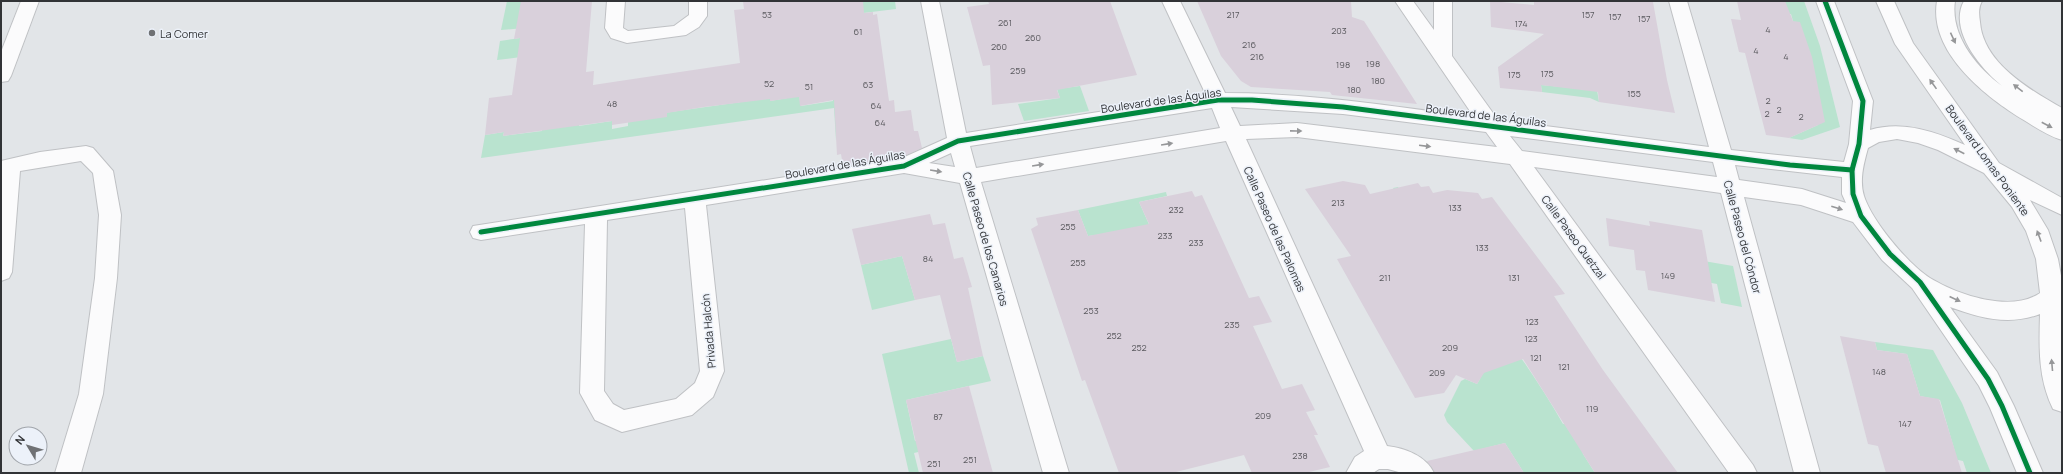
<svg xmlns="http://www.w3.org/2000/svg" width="2063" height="474" viewBox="0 0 2063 474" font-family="Manrope,sans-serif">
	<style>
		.green { fill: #b9e3cf }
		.building { fill: #d9d0db }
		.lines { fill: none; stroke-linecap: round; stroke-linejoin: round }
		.minor-casing { stroke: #bfc1c4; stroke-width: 2 }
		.minor { fill: #fbfbfc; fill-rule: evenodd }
		.cycleway-casing { stroke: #ecf1f9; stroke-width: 8 }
		.cycleway { stroke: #00873e; stroke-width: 5 }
		.oneway { fill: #969799 }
		.poi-dot { fill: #6f7174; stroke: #ecf1f9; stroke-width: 1.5 }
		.labels { text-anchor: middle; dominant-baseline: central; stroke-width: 3; stroke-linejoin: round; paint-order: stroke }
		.number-label { font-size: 9px; fill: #5b5a5f }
		.poi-label { font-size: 11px; fill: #313336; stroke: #ecf1f9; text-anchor: start }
		.street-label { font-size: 11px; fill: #313336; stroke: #ecf1f9 }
	</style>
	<rect width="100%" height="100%" fill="#e2e5e8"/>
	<g class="green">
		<polygon points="507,1 525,1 524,28 501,30"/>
		<polygon points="786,1 895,1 896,9 830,17"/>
		<polygon points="1785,1 1804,1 1820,46 1840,127 1802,140 1789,138 1818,125 1793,21 1791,14 1785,14"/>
		<polygon points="520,38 521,57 497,60 500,41"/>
		<polygon points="848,73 836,140 834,108 481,158 485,135 504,132 503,136 542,131 542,127 579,122 579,126 612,121 612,129 628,126 628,118 770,98 770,101 799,96 801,106 833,101 830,75"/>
		<polygon points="1541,85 1597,90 1599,102 1590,98 1542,92"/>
		<polygon points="1080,86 1089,111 1024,121 1018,104 1060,98 1057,89"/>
		<path d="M1398,187C1452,268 1515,340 1563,424L1574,421L1583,454L1595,473H1524L1505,443L1474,451L1447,422L1444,415L1461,381L1465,379L1477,384L1480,379L1481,373L1423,233L1393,188Z"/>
		<polygon points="1166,192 1167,196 1139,202 1151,229 1088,236 1078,210"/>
		<polygon points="902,256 915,300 872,310 861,265"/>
		<polygon points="1686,258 1733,266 1742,307 1721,303 1717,284 1690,279"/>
		<polygon points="951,339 957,362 983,356 991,381 906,400 915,441 970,428 983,437 914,453 919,473 909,473 882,354"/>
		<polygon points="1875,342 1933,350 1962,403 1991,473 1967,473 1963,461 1948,458 1955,452 1940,400 1920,396 1907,354 1877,350"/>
	</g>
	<g class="building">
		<polygon points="521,1 592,1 586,72 594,71 593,85 740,63 734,10 744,9 743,1 863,1 864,13 873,12 873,15 877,14 889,101 894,100 895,112 911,110 914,131 918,131 922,148 900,158 843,166 841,154 837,155 834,100 800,106 799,97 770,101 770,99 704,107 667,113 667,117 612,125 612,121 503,136 504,132 485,135 489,98 512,95 520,38 514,39"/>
		<polygon points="988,1 1110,1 1137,75 1057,90 1060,98 992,105 990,65 983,66 967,7 989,4"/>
		<polygon points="1197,1 1351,1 1352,17 1364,21 1417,104 1332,95 1330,92 1251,87 1241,81 1221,56"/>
		<polygon points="1490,1 1534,5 1534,1 1653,2 1667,80 1675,113 1599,102 1598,92 1541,85 1542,92 1500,88 1498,67 1544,34 1491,27"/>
		<polygon points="1737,1 1785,1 1793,21 1800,22 1812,57 1825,122 1789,138 1766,135 1745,53 1739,52 1731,19 1741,20"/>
		<polygon points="1343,181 1365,185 1370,194 1418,183 1421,187 1429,186 1433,193 1447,190 1478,193 1482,199 1492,197 1565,294 1554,296 1603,370 1678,473 1595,473 1523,359 1484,373 1477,384 1456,375 1444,393 1415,398 1337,259 1351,256 1305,189"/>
		<polygon points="1192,191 1195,197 1202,195 1249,298 1259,296 1272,322 1253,326 1282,389 1302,384 1315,410 1306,412 1318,435 1314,435 1330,467 1305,473 1252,473 1244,455 1172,473 1119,473 1085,380 1082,381 1031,229 1038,225 1036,218 1078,210 1088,236 1149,224 1139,202"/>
		<polygon points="930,214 933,225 945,223 954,259 963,257 972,287 968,288 983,356 957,362 940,295 915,300 902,256 861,265 852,229"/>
		<polygon points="1606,218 1650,226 1649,221 1702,230 1715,302 1648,290 1645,271 1636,270 1634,250 1609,246"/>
		<polygon points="1840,336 1875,342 1877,350 1907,354 1920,396 1939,399 1962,473 1886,473 1878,446 1868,444"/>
		<polygon points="969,386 993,473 923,473 906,400"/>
		<polygon points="1505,443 1524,473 1435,473 1427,461"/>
	</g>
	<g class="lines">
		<g class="minor-casing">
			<g id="minor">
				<polygon points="21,1 39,1 11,76 8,81 1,82 1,52"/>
				<polygon points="607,1 625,1 623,28 628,31 674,26 689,15 689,1 707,1 707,16 699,27 686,35 627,43 611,38 605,28"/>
				<path d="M921,1H939L966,133L1206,95L1162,1H1180L1225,93C1308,93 1392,106 1474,117L1395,1H1413L1434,30V1H1452V56L1498,120L1709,147L1669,1H1687L1731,150L1844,162L1849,144L1853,101L1816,1H1834L1873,101L1870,130C1903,120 1936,132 1965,145L1895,44L1876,1H1894L1913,43L1999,163L2062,198V215L2030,200L2048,230L2058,259L2062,281V412L2053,409C2038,379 2039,347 2040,314C2009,326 1980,318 1950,307L1997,372L2014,406L2043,473H2017L1990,408L1979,386L1912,288L1882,260L1853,222L1801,205L1744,197L1820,473H1794L1721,193L1534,167L1753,465L1757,473H1729L1510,164L1297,137L1246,139L1387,446C1405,448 1426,456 1434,473H1402L1388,469H1379L1373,473H1346L1355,457L1364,451L1226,141L981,182L1069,473H1043L960,183L904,173L706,205L724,371L713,397L692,415L622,432L595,420L580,393L585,224L481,240L473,238L470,232L473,226L900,159L947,138ZM1231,107L1343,114L1486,132L1497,147L1297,123L1240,126ZM1212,108L1220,128L976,168L970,146ZM1510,136L1713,162L1717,177L1522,151ZM1897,139L1918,143L1938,150L1984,173L2012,207L2026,231L2036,259L2040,293C2011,313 1958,295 1930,278C1908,264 1872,221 1864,196C1859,180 1864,163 1868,148L1879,142ZM951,153L955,167L929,163ZM1735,165L1842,177V194L1846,203L1802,189L1739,180ZM685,208L700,371L695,383L676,399L624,410L613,404L604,391L607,220Z"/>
				<path d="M1937,1H1955C1950,35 1976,67 2002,86C1981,69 1948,30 1964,1H1982C1978,8 1979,15 1980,22C1983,63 2030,90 2062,108V140C2049,136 2038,129 2027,122C1988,99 1928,53 1937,1Z"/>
				<polygon points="86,146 93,148 113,171 121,215 117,278 103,394 81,473 55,473 79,394 95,278 99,215 93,173 81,161 20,171 12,272 9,278 1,281 1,161 40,152"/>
			</g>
		</g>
		<use href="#minor" class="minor"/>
		<g class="cycleway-casing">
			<g id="cycleway">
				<polyline points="1825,1 1863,101 1859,144 1852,170 1853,194 1861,216 1890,254 1920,282 1988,379 2002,406 2030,473"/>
				<polyline points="481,232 904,166 958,141 1218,100 1252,100 1343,107 1790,165 1852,170"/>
			</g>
		</g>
		<use href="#cycleway" class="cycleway"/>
	</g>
	<defs><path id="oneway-solid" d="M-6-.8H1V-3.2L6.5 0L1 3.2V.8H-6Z"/></defs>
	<g class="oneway">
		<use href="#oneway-solid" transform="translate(1953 38) rotate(65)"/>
		<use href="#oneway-solid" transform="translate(1933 84) rotate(-125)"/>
		<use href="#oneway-solid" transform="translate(2018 88) rotate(-142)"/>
		<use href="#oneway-solid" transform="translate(2047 125) rotate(28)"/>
		<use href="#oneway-solid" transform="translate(1296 131) rotate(1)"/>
		<use href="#oneway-solid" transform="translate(1167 144) rotate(-9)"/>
		<use href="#oneway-solid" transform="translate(1425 146) rotate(7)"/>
		<use href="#oneway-solid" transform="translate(1959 151) rotate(-153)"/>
		<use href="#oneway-solid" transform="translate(1038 165) rotate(-9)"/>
		<use href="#oneway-solid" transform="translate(936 171) rotate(9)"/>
		<use href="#oneway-solid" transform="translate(1837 208) rotate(18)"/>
		<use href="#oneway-solid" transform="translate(2039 236) rotate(-110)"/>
		<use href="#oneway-solid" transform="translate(1955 299) rotate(25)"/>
		<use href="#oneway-solid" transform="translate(2052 365) rotate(-95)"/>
	</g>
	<circle class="poi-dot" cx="152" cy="33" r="4"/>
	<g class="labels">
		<g class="number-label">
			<text x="767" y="14">53</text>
			<text x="1233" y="14">217</text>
			<text x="1588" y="14">157</text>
			<text x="1615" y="16">157</text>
			<text x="1644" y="18">157</text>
			<text x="1005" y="22">261</text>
			<text x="1521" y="23">174</text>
			<text x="1768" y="29">4</text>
			<text x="1339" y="30">203</text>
			<text x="858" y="31">61</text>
			<text x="1033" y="37">260</text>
			<text x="1249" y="44">216</text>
			<text x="999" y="46">260</text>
			<text x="1756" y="50">4</text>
			<text x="1257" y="56">216</text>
			<text x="1786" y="56">4</text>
			<text x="1373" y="63">198</text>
			<text x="1343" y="64">198</text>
			<text x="1018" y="70">259</text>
			<text x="1547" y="73">175</text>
			<text x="1514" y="74">175</text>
			<text x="1378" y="80">180</text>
			<text x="769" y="83">52</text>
			<text x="868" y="84">63</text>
			<text x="809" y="86">51</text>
			<text x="1354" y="89">180</text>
			<text x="1634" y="93">155</text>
			<text x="1768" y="100">2</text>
			<text x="612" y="103">48</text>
			<text x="876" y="105">64</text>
			<text x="1779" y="109">2</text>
			<text x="1767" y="113">2</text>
			<text x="1801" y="116">2</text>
			<text x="880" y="122">64</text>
			<text x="1338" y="202">213</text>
			<text x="1455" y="207">133</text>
			<text x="1176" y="209">232</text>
			<text x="1068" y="226">255</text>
			<text x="1165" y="235">233</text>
			<text x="1196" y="242">233</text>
			<text x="1482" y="247">133</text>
			<text x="928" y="258">84</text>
			<text x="1078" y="262">255</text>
			<text x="1668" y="275">149</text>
			<text x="1385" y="277">211</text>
			<text x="1514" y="277">131</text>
			<text x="1091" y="310">253</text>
			<text x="1532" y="321">123</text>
			<text x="1232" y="324">235</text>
			<text x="1114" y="335">252</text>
			<text x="1531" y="338">123</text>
			<text x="1139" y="347">252</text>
			<text x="1450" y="347">209</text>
			<text x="1536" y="357">121</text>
			<text x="1564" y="366">121</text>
			<text x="1879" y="371">148</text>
			<text x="1437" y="372">209</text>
			<text x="1592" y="408">119</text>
			<text x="1263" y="415">209</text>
			<text x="938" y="416">87</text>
			<text x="1905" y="423">147</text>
			<text x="1300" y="455">238</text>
			<text x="970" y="459">251</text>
			<text x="934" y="463">251</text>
		</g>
		<g class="poi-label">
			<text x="160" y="33">La Comer</text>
		</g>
		<g class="street-label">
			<text transform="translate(1161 100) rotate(-8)">Boulevard de las Águilas</text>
			<text transform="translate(1486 115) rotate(7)">Boulevard de las Águilas</text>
			<text transform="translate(1988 160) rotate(54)">Boulevard Lomas Poniente</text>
			<text transform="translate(845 164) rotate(-10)">Boulevard de las Águilas</text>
			<text transform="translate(1275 229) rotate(66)">Calle Paseo de las Palomas</text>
			<text transform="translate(1574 237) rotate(54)">Calle Paseo Quetzal</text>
			<text transform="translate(1743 237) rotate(75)">Calle Paseo del Cóndor</text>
			<text transform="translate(986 239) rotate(74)">Calle Paseo de los Canarios</text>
			<text transform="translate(708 331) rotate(-95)">Privada Halcón</text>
		</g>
	</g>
	<rect width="2063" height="474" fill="none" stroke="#313336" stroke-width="4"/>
	<g transform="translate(28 446) rotate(308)"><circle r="19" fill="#ecf1f9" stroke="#a1a5ab"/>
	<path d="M0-3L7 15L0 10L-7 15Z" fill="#6f7174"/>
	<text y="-6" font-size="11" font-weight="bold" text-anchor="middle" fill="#313336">N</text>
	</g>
</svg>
